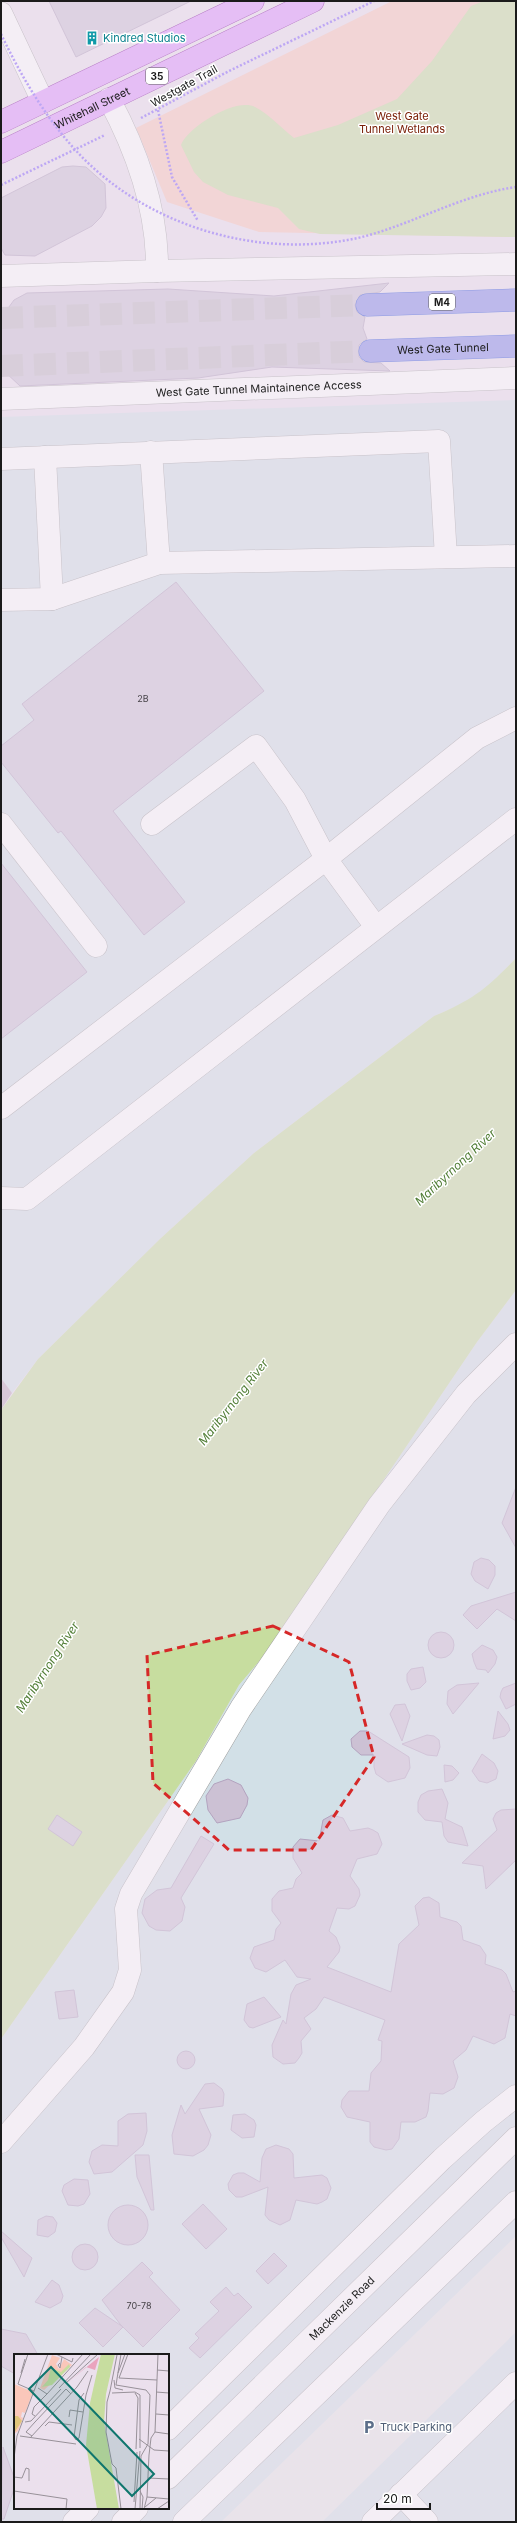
<svg xmlns="http://www.w3.org/2000/svg" width="517" height="2523" viewBox="0 0 517 2523" font-family="Inter,sans-serif">
	<style>
		.industrial { fill: #d2e0e7; fill-rule: evenodd }
		.construction { fill: #c2acbf }
		.park { fill: #fac7ba }
		.parking { fill: #e7e7e7 }
		.water { fill: #c7dd9f }
		.building { fill: #ccc1d4; stroke: #b3a3bf }
		.lines { fill: none; stroke-linecap: round; stroke-linejoin: round }
		.highway-tunnel { stroke: #c1b9c3; stroke-width: 22; stroke-dasharray: 22 11; stroke-linecap: butt }
		.minor-casing { stroke: #9f9f9f; stroke-width: 23 }
		.major-casing { stroke: #740093; stroke-width: 23 }
		.highway-casing { stroke: #1f48da; stroke-width: 23 }
		.path { stroke: #8562fd; stroke-width: 2.5; stroke-dasharray: 2 2; stroke-linecap: butt }
		.minor { stroke: #fff; stroke-width: 22 }
		.major { stroke: #de95fe; stroke-width: 22 }
		.highway { stroke: #858be8; stroke-width: 22 }
		.path-bridge { stroke: #8562fd; stroke-width: 2.5; stroke-dasharray: 2 2; stroke-linecap: butt }
		.marked { fill: none; stroke: #d62828; stroke-width: 3; stroke-dasharray: 8 5; stroke-linejoin: round }
		.labels { text-anchor: middle; dominant-baseline: central; stroke-width: 3; stroke-linejoin: round; paint-order: stroke }
		.number-label { font-size: 9px; fill: #474449 }
		.shield { fill: #fff; stroke: #5f5f5f; stroke-width: 1 }
		.shield-label { font-size: 10px; font-weight: bold; fill: #1b1b1b }
		.culture-label { font-size: 11px; fill: #0d838f; stroke: #fff; text-anchor: start }
		.street-label { font-size: 11px; fill: #1b1b1b; stroke: #fff }
		.park-label { font-size: 11px; fill: #7a2008; stroke: #fff }
		.service-label { font-size: 11px; fill: #4e5e75; stroke: #fff; text-anchor: start }
		.water-label { font-size: 12px; font-style: italic; fill: #517e36; stroke: #fff }
		.inset-road { fill: none; stroke: #989199; stroke-width: 1 }
		.view { fill: #0f766e; fill-opacity: 0.15; stroke: #0f766e; stroke-width: 2 }
		.inset-edge { fill: none; stroke: #1b1b1b; stroke-width: 2 }
	</style>
	<rect width="100%" height="100%" fill="#ebe0ed"/>
	<g class="industrial">
		<polygon points="516,400 516,958 486,989 462,1004 434,1016 254,1153 161,1238 38,1359 12,1393 1,1378 1,417"/>
		<path d="M516,1290V2522H1V2039L196,1761L239,1685L284,1632L326,1565L477,1342ZM15,2355H168V2508H15Z"/>
	</g>
	<polygon class="construction" points="1,1378 12,1393 1,1410"/>
	<polygon class="park" points="392,1 516,1 516,237 259,232 167,202 136,128"/>
	<polygon class="parking" points="516,2236 516,2332 322,2522 221,2522"/>
	<g class="water">
		<path d="M484,1H516V237L320,234L299,229L278,208L228,195L203,182L194,172L181,145C188,127 236,97 255,107C269,114 282,129 294,138L338,125L397,99L432,61L471,6Z"/>
		<path d="M516,958V1290L477,1342L326,1565L284,1632L239,1685L196,1761L1,2039V1410L38,1359L161,1238L254,1153L434,1016C474,999 486,989 516,958Z"/>
	</g>
	<g class="building">
		<polygon points="49,1 191,1 76,57"/>
		<polygon points="73,166 86,167 105,184 106,208 101,217 92,226 35,256 5,255 1,248 1,198 62,167"/>
		<polygon points="389,283 380,292 360,295 355,305 357,312 365,317 363,328 367,339 359,345 359,357 364,362 381,363 390,371 272,367 198,378 20,386 4,371 1,365 1,318 14,300 27,293 168,289 274,296"/>
		<polygon points="176,582 264,691 113,811 185,902 144,935 61,831 58,833 1,762 1,746 34,720 22,704"/>
		<polygon points="1,863 87,972 1,1039"/>
		<polygon points="516,1487 516,1548 502,1523"/>
		<polygon points="481,1558 489,1560 495,1566 495,1575 488,1589 475,1581 471,1574 474,1562"/>
		<polygon points="516,1592 516,1621 497,1609 477,1629 463,1615 471,1606"/>
		<circle cx="441" cy="1645" r="13"/>
		<polygon points="482,1645 493,1650 497,1657 495,1664 488,1673 486,1670 477,1669 474,1662 472,1654"/>
		<polygon points="423,1667 426,1682 420,1688 411,1690 407,1681 407,1674 411,1669"/>
		<polygon points="479,1683 453,1714 447,1704 448,1691 457,1685"/>
		<polygon points="516,1683 516,1704 506,1709 500,1697 501,1692 503,1688"/>
		<polygon points="405,1704 410,1716 402,1741 390,1714 395,1705"/>
		<polygon points="498,1711 508,1724 510,1730 505,1736 493,1739"/>
		<polygon points="360,1731 368,1731 409,1757 410,1768 405,1778 388,1782 376,1774 374,1767 374,1755 361,1755 352,1747 351,1739"/>
		<polygon points="427,1735 434,1736 439,1740 440,1747 437,1756 427,1755 402,1744"/>
		<polygon points="482,1754 494,1763 498,1771 496,1779 487,1783 479,1781 472,1771"/>
		<polygon points="444,1765 452,1766 459,1773 453,1780 445,1782"/>
		<polygon points="228,1779 241,1785 248,1798 247,1805 240,1818 217,1823 208,1810 206,1796 214,1784"/>
		<polygon points="442,1789 448,1803 445,1819 462,1827 468,1846 448,1842 444,1836 442,1822 425,1820 418,1812 418,1802 421,1795 428,1791"/>
		<polygon points="516,1809 516,1860 486,1889 483,1866 462,1863 497,1830 493,1819 496,1813 501,1810"/>
		<polygon points="57,1815 82,1832 73,1846 48,1829"/>
		<polygon points="332,1815 343,1818 350,1831 368,1828 373,1830 378,1833 382,1844 377,1854 357,1859 350,1876 359,1889 360,1895 355,1906 349,1909 337,1908 329,1931 336,1937 340,1947 339,1952 327,1967 391,1992 399,1944 419,1925 415,1906 423,1898 429,1897 439,1903 440,1917 457,1922 461,1926 463,1940 480,1946 486,1955 485,1964 502,1970 506,1974 513,1992 516,1991 516,2016 510,2014 505,2038 494,2044 473,2036 466,2050 453,2061 458,2077 454,2088 443,2094 430,2093 428,2111 426,2117 415,2122 401,2122 399,2139 392,2149 386,2150 374,2147 370,2142 370,2122 347,2117 341,2107 342,2100 349,2091 369,2091 371,2073 381,2061 382,2041 378,2040 385,2020 324,1997 316,2009 304,2018 311,2029 301,2041 302,2053 299,2058 295,2063 283,2064 273,2057 272,2045 283,2020 286,2024 291,1994 296,1985 311,1979 297,1977 285,1960 266,1972 255,1968 250,1958 254,1947 274,1940 276,1929 281,1923 272,1911 272,1899 279,1891 293,1888 296,1879 302,1873 293,1858 293,1847 300,1839 319,1841 323,1820"/>
		<polygon points="201,1836 214,1844 181,1898 185,1907 182,1921 170,1931 156,1930 149,1926 142,1913 145,1899 157,1890 171,1888"/>
		<polygon points="74,1990 78,2017 59,2019 55,1992"/>
		<polygon points="264,1997 281,2017 253,2028 249,2027 244,2020 247,2004"/>
		<circle cx="186" cy="2060" r="9"/>
		<polygon points="214,2083 222,2089 224,2094 223,2106 199,2109 211,2135 208,2145 204,2150 193,2156 174,2154 172,2135 181,2105 185,2114 205,2084"/>
		<polygon points="146,2113 147,2131 143,2145 112,2172 94,2174 89,2162 92,2151 102,2145 118,2146 118,2121 128,2114"/>
		<polygon points="245,2114 254,2120 256,2125 254,2137 242,2138 231,2130 233,2115"/>
		<polygon points="276,2145 289,2149 293,2154 294,2178 322,2175 327,2178 331,2188 327,2199 322,2202 317,2204 296,2200 290,2220 280,2225 269,2220 265,2215 268,2187 242,2197 236,2197 229,2190 228,2184 233,2175 238,2173 244,2173 260,2182 262,2158 266,2149"/>
		<polygon points="135,2155 149,2155 154,2210 151,2210 137,2177"/>
		<polygon points="74,2179 88,2180 90,2194 84,2204 78,2206 68,2205 62,2191 64,2185"/>
		<polygon points="203,2204 227,2229 206,2249 182,2224"/>
		<circle cx="128" cy="2225" r="20"/>
		<polygon points="46,2216 53,2217 57,2223 55,2232 48,2237 37,2235 38,2220"/>
		<polygon points="1,2231 32,2258 24,2277 1,2237"/>
		<circle cx="85" cy="2257" r="13"/>
		<polygon points="274,2253 287,2266 268,2284 256,2271"/>
		<polygon points="142,2262 153,2273 149,2277 180,2310 143,2347 120,2324 102,2300"/>
		<polygon points="52,2280 59,2285 63,2296 61,2302 50,2308 35,2302"/>
		<polygon points="226,2287 234,2296 238,2293 252,2307 200,2358 189,2348 199,2338 195,2334 219,2311 210,2302"/>
		<polygon points="95,2308 123,2327 103,2347 79,2323"/>
		<polygon points="1,2329 26,2334 38,2355 15,2355 15,2374 1,2366"/>
		<polygon points="3,2447 15,2480 15,2486 4,2519 1,2519"/>
	</g>
	<g class="lines">
		<g class="highway-tunnel">
			<polyline points="1,318 367,305"/>
			<polyline points="1,366 370,351"/>
		</g>
		<g class="minor-casing">
			<g id="minor">
				<polyline points="1,13 43,102"/>
				<path d="M109,99C138,153 158,210 157,271L516,264"/>
				<polyline points="1,276 157,271"/>
				<path id="s1" d="M1,399L516,378"/>
				<polyline points="151,452 159,563"/>
				<polyline points="45,457 52,599"/>
				<polyline points="1,459 439,441 446,557"/>
				<polyline points="1,600 52,599 159,563 516,556"/>
				<polyline points="1,824 96,946"/>
				<polyline points="152,824 256,746 295,800 326,859 376,927"/>
				<polyline points="1,1108 326,859 477,738 516,718"/>
				<polyline points="1,1198 27,1199 516,819"/>
				<polyline points="1,2142 84,2047 123,1992 130,1970 126,1909 131,1894 241,1708 379,1505 466,1394 516,1344"/>
				<polyline points="168,2429 442,2159 483,2122 516,2096"/>
				<path id="s2" d="M168,2478L516,2138"/>
				<polyline points="401,2494 427,2522"/>
				<polyline points="74,2522 88,2508"/>
				<polyline points="123,2522 137,2508"/>
				<polyline points="184,2522 516,2202"/>
				<polyline points="373,2522 516,2383"/>
			</g>
		</g>
		<g class="major-casing">
			<g id="major">
				<polyline points="1,122 253,1"/>
				<path id="s3" d="M1,152L313,1"/>
			</g>
		</g>
		<g class="highway-casing">
			<g id="highway">
				<polyline points="367,305 516,300"/>
				<path id="s4" d="M370,351L516,346"/>
			</g>
		</g>
		<g class="path">
			<polyline points="158,110 172,177 198,221"/>
			<polyline points="141,118 229,71 374,1"/>
			<polyline points="1,185 105,135"/>
		</g>
		<use href="#minor" class="minor"/>
		<use href="#major" class="major"/>
		<use href="#highway" class="highway"/>
		<path class="path-bridge" d="M1,34C22,78 48,122 82,157C152,228 260,259 358,238C412,225 460,195 516,187"/>
	</g>
	<path d="M0 0H517V2523H0ZM273,1626L349,1662L374,1757L311,1850H229L153,1783L147,1655Z" fill="#ebe0ed" fill-opacity=".55" fill-rule="evenodd"/>
	<path class="marked" d="M273,1626L349,1662L374,1757L311,1850H229L153,1783L147,1655Z"/>
	<defs>
		<g id="building-bare" transform="scale(1.08)"><path d="M-4-6H4V6H1V3H-1V6H-4ZM-2.5-4.3h1.7v1.8h-1.7ZM.8-4.3h1.7v1.8H.8ZM-2.5-1h1.7V.8h-1.7ZM.8-1h1.7V.8H.8Z" fill="#0f9aa8" stroke="#fff" stroke-width="2.5" paint-order="stroke"/></g>
		<g id="parking-bare" transform="scale(1.08)"><path d="M-3.5-5.5H1a3.5 3.5 0 0 1 0 7H-1V5.5H-3.5ZM-1-3.4V-.6H.8a1.4 1.4 0 0 0 0-2.8Z" fill="#5c6f8a" stroke="#fff" stroke-width="2.5" paint-order="stroke"/></g>
	</defs>
	<g fill-rule="evenodd">
		<use href="#building-bare" x="92" y="38"/>
		<use href="#parking-bare" x="369" y="2427"/>
	</g>
	<g class="labels">
		<g class="number-label">
			<text x="143" y="698">2B</text>
			<text x="139" y="2305">70-78</text>
		</g>
		<g class="shield">
			<rect x="146" y="68" width="22" height="16" rx="3"/>
			<rect x="429" y="294" width="26" height="16" rx="3"/>
		</g>
		<g class="shield-label">
			<text x="157" y="76">35</text>
			<text x="442" y="302">M4</text>
		</g>
		<g class="culture-label">
			<text x="103" y="38">Kindred Studios</text>
		</g>
		<g class="street-label">
			<text transform="translate(184 86) rotate(-29)">Westgate Trail</text>
			<text stroke="none"><textPath href="#s3" startOffset="101">Whitehall Street</textPath></text>
			<text stroke="none"><textPath href="#s4" startOffset="73">West Gate Tunnel</textPath></text>
			<text stroke="none"><textPath href="#s1" startOffset="258">West Gate Tunnel Maintainence Access</textPath></text>
			<text stroke="none"><textPath href="#s2" startOffset="243">Mackenzie Road</textPath></text>
		</g>
		<g class="park-label">
			<text x="402" y="116">West Gate<tspan x="402" dy="13">Tunnel Wetlands</tspan></text>
		</g>
		<g class="service-label">
			<text x="380" y="2427">Truck Parking</text>
		</g>
		<g class="water-label">
			<text transform="translate(455 1167) rotate(-43)">Maribyrnong River</text>
			<text transform="translate(233 1402) rotate(-52)">Maribyrnong River</text>
			<text transform="translate(47 1667) rotate(-57)">Maribyrnong River</text>
		</g>
	</g>
	<g transform="translate(14 2354)">
		<rect width="155" height="155" fill="#ebe0ed"/>
		<path d="M85,3L81,16L72,13L53,29Z" fill="#eaa4be"/>
		<path d="M38,1L46,4L42,10L45,15L50,5L58,11L30,36L26,34ZM0,30L19,38L11,59L8,58L7,63L9,64L4,77L0,80Z" fill="#fac7ba"/>
		<path d="M0,62H4L8,67L0,79Z" fill="#e0c57b"/>
		<path d="M87,0H101L92,40L90,68L105,155H83L72,91L76,49ZM55,10L56,13L38,31L28,33L34,26L37,14L47,18Z" fill="#c7dd9f"/>
		<path class="inset-road" d="M14,0L4,30L20,37M42,0L58,8L59,4M107,0L102,31L132,36L136,41L134,90L127,102L126,155M114,0L105,24L143,26M144,0L141,78L137,84L135,101L133,143L155,145M46,9L44,11L46,14L48,3M143,16L155,17M7,19L11,5M104,19L111,0M100,26L101,34L109,36M52,29L84,0M24,34L33,40L69,0M45,34L77,0M96,37L93,48L92,78L98,110L102,114L107,155M96,37L103,1M142,38L155,39M70,39L65,46L60,83L62,86L65,84L72,41L78,21M98,39L121,38L126,41V94M121,39L124,44L122,95M142,60L155,61M21,62L18,60L20,53L33,40M55,63L56,56L69,58M11,68L17,67L47,35M31,72L35,68L58,71M141,78L155,80M6,82L62,90M18,82L12,78L21,68L52,35L57,40M16,84L63,33L74,17M125,85L140,96L155,97M0,104L3,82L34,0M0,123L8,124L12,114L15,115V127M134,124L155,125M0,137L53,145L52,155M126,137L129,143L128,155M120,148L123,98M131,153L142,144M121,155L126,97M130,155L133,143M143,155L155,147"/>
		<path class="view" d="M37,13L140,120L118,142L15,35Z"/>
		<rect width="155" height="155" class="inset-edge"/>
	</g>
	<rect width="517" height="2523" fill="none" stroke="#1b1b1b" stroke-width="4"/>
	<path d="M377 2503v6h53v-6" fill="none" stroke="#1b1b1b" stroke-width="2"/>
	<text x="383" y="2503" font-size="12" fill="#1b1b1b" stroke="#ffffff" stroke-width="3" paint-order="stroke">20 m</text>
</svg>
